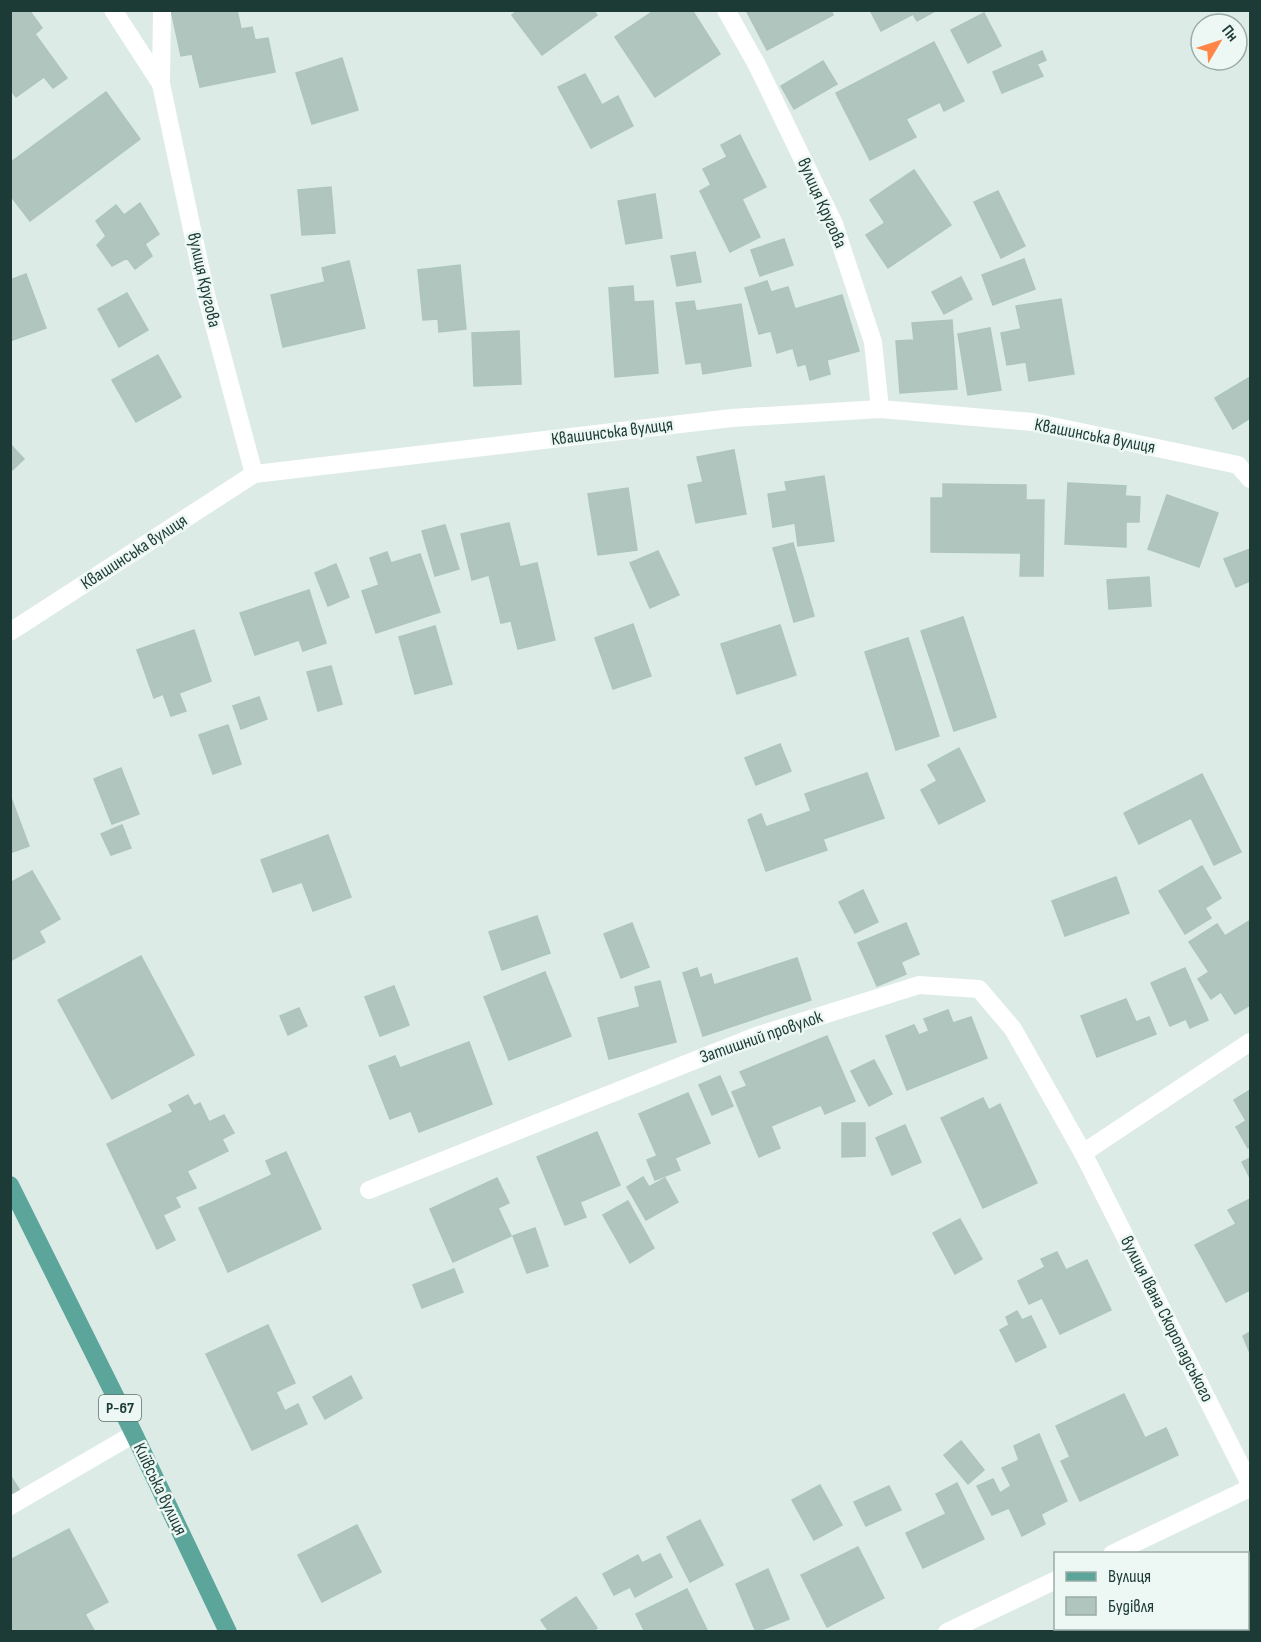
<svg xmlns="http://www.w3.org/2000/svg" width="1261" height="1642" viewBox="0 0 1261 1642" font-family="'Sofia Sans Condensed',sans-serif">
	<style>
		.building { fill: #b1c5bf; stroke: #aec5be; stroke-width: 1.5 }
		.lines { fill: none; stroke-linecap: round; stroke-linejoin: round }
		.service { stroke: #fff; stroke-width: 18 }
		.minor { stroke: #fff; stroke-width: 18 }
		.primary { stroke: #5ca59a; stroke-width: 18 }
		.labels { text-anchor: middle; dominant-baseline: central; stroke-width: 5; stroke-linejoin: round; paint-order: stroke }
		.shield { fill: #edf7f3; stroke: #5b736f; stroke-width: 1.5 }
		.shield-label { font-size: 16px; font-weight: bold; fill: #1d3b36 }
		.street-label { font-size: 18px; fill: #1d3b36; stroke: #edf7f3 }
	</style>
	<rect width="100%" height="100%" fill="#dcebe6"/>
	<g class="building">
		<polygon points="10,10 29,10 42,28 35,34 67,78 53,88 44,77 16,97 10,89"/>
		<polygon points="171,10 237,10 241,29 252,27 255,40 268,38 275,72 200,87 192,54 181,56"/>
		<polygon points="518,10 593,10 597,15 542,55 512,15"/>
		<polygon points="655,10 692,10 720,54 655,97 615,37"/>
		<polygon points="746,10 831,10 833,15 767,50"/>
		<polygon points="870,10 937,10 917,21 913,14 881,31"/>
		<polygon points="984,13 1001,46 968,63 951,30"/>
		<polygon points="934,42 964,101 944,111 940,102 906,119 916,137 870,160 836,93"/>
		<polygon points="1042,51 1046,60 1037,64 1043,76 1002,93 993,72"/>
		<polygon points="342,58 358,110 312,124 296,73"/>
		<polygon points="823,61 837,84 794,109 781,86"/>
		<polygon points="585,74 602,105 618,96 633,126 591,148 558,87"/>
		<polygon points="106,92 140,139 30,221 10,195 10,163"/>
		<polygon points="740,135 766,187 742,199 760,237 730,252 700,191 711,185 703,169 727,157 721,145"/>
		<polygon points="914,170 951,225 888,268 866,235 885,223 870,200"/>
		<polygon points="331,187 335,233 302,235 298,190"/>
		<polygon points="998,191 1025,246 1001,258 974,202"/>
		<polygon points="655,194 662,238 626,244 618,201"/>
		<polygon points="140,203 159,234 145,244 152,256 135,269 127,258 112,266 97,245 106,236 96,221 116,205 124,215"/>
		<polygon points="784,239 793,265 760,276 751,250"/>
		<polygon points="695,252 701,282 677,286 671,256"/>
		<polygon points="1024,259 1035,289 993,305 982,275"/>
		<polygon points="349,261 365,328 283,347 271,295 325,282 322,268"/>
		<polygon points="460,265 466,329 439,332 438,319 423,320 418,270"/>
		<polygon points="26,274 46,328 10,341 10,280"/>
		<polygon points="961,277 972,299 944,314 932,292"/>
		<polygon points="767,281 771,292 788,287 795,309 842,295 859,351 827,360 830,374 810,380 806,364 798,366 793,348 777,353 771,331 759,334 745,288"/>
		<polygon points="633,286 634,302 653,301 658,373 615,377 609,288"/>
		<polygon points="127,293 148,330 119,347 98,309"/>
		<polygon points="1061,299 1074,374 1029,381 1026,362 1007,365 1001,333 1021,329 1016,306"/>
		<polygon points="694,301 696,311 741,304 751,366 703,374 701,362 686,364 676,303"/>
		<polygon points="952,320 957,389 900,393 896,341 914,340 912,323"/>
		<polygon points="990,328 1001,390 968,395 958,334"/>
		<polygon points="519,331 521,384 474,386 472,333"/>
		<polygon points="158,355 181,397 136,422 112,380"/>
		<polygon points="1250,377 1250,418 1233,429 1215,398"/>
		<polygon points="10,444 24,459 10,472"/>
		<polygon points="734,450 746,514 696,523 688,485 703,482 697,457"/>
		<polygon points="824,476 834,541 798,546 795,523 773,527 768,494 787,491 785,482"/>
		<polygon points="1068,483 1126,486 1125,496 1140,497 1139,522 1126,522 1126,547 1065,544"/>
		<polygon points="943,484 1026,485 1026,500 1044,500 1043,576 1020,576 1021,553 931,552 931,498 943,498"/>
		<polygon points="628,488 637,550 598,555 588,494"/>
		<polygon points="1167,495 1218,513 1199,567 1148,549"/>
		<polygon points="509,523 520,567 537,563 555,640 518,649 511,621 501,623 489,575 472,580 461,534"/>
		<polygon points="445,525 459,569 435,576 422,531"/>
		<polygon points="793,543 814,616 794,622 773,548"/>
		<polygon points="1250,549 1250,581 1236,587 1224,559"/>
		<polygon points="658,551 679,595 650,608 630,563"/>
		<polygon points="387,552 391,563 420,554 440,612 376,633 362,591 379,585 370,558"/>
		<polygon points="336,564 349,597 328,606 315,573"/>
		<polygon points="1149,577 1151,606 1109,609 1107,580"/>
		<polygon points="309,590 326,643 303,651 299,640 255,655 240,613"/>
		<polygon points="963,617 996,717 954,731 921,631"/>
		<polygon points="633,624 651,676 613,689 595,638"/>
		<polygon points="780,625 796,675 737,694 721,644"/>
		<polygon points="435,626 452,684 415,694 399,637"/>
		<polygon points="194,630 211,681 179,693 186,711 171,716 163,694 154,698 137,650"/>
		<polygon points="908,638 939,736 896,750 865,652"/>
		<polygon points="331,666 342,704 318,711 307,672"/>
		<polygon points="259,697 267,719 241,729 233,706"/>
		<polygon points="228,725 241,764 213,774 199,735"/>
		<polygon points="780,744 791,771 756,785 745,758"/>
		<polygon points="959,748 985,801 939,824 921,790 937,781 928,765"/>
		<polygon points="121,768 139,814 112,824 94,779"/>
		<polygon points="867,773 884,818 823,839 827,850 766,871 748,820 761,814 766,827 811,811 805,794"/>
		<polygon points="1202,774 1241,852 1214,865 1191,818 1139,844 1124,813"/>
		<polygon points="10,795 29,846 10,853"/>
		<polygon points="122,825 131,848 111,855 101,834"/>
		<polygon points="328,835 351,897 313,911 302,882 273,892 261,860"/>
		<polygon points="1202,866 1221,898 1205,908 1211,918 1185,934 1159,891"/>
		<polygon points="32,871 60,919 39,931 45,942 10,961 10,883"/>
		<polygon points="1116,877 1129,913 1065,936 1052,901"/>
		<polygon points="863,890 878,922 855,933 839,902"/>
		<polygon points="537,916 550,953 502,970 489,932"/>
		<polygon points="1249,921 1250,1005 1235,1014 1221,992 1211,999 1198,979 1209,972 1189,942 1217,924 1225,936"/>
		<polygon points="632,923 649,967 621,978 604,934"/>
		<polygon points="906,923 919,954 901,962 906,974 877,986 858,943"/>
		<polygon points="141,956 194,1055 112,1099 58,1000"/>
		<polygon points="797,958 811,1000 703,1036 683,973 697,968 700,978 711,974 714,985"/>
		<polygon points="1185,968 1208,1020 1190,1028 1186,1019 1170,1026 1151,983"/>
		<polygon points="545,972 571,1036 509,1060 484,997"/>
		<polygon points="660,981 676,1042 609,1059 598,1018 640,1007 635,987"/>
		<polygon points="394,986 409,1025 380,1036 365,997"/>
		<polygon points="1126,999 1136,1022 1149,1017 1156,1034 1097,1057 1081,1016"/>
		<polygon points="299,1008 307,1026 288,1035 280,1016"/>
		<polygon points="948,1010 953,1023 971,1017 987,1058 907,1090 886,1036 914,1025 919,1035 929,1031 924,1019"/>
		<polygon points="827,1036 855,1101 825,1114 821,1105 771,1126 780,1148 759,1157 732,1092 747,1086 740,1072"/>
		<polygon points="469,1042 492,1104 419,1132 411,1111 390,1119 369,1066 395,1056 400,1068"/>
		<polygon points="874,1060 892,1094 869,1106 851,1071"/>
		<polygon points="720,1076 733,1106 712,1115 699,1085"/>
		<polygon points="1250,1090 1250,1147 1248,1148 1236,1127 1246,1121 1234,1100"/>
		<polygon points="688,1093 710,1143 675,1158 680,1170 655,1180 647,1160 657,1156 639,1114"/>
		<polygon points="188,1095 194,1106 200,1103 209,1122 224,1115 234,1133 222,1139 228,1151 187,1171 196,1188 175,1197 180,1207 163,1215 175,1240 157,1249 107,1144 173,1112 169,1105"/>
		<polygon points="983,1098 989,1110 1000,1104 1037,1183 983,1208 941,1118"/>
		<polygon points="842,1123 865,1123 865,1156 842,1157"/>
		<polygon points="905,1125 921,1162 892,1175 876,1138"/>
		<polygon points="597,1132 620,1185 580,1202 586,1217 565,1225 537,1157"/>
		<polygon points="286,1152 321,1229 228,1272 199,1208 272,1175 266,1161"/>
		<polygon points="1250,1158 1250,1178 1242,1162"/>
		<polygon points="643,1177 649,1187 665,1178 678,1202 646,1220 627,1187"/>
		<polygon points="497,1178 509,1203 498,1208 511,1236 453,1262 430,1209"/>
		<polygon points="1250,1199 1250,1290 1226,1302 1195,1245 1236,1224 1228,1210"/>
		<polygon points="628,1201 654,1248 630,1263 603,1215"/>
		<polygon points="960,1219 982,1259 955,1274 933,1233"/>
		<polygon points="535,1228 548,1266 527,1273 513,1236"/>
		<polygon points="1057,1252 1066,1270 1087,1260 1111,1310 1060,1334 1042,1298 1029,1304 1018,1281 1045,1267 1041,1259"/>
		<polygon points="454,1269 463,1292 422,1308 413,1285"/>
		<polygon points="1017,1311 1022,1320 1031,1316 1046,1347 1016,1362 1000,1330 1009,1325 1006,1317"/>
		<polygon points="268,1325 295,1383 276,1392 285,1411 298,1404 307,1424 252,1450 206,1354"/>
		<polygon points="1250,1332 1250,1353 1243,1336"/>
		<polygon points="351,1376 362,1398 325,1419 313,1397"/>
		<polygon points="1124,1394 1145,1438 1166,1428 1178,1455 1080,1501 1061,1461 1070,1457 1056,1426"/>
		<polygon points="1039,1434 1067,1501 1041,1514 1045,1524 1022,1536 1009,1508 992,1515 977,1486 993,1479 1000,1493 1011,1486 1002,1468 1019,1460 1014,1446"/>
		<polygon points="961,1441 984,1470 968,1484 944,1455"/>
		<polygon points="10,1475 22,1494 10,1501"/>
		<polygon points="957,1483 984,1539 923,1568 906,1533 946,1514 936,1494"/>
		<polygon points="820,1485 842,1525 814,1540 792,1500"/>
		<polygon points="889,1486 901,1510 866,1526 854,1502"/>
		<polygon points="700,1520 723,1565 690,1582 667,1537"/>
		<polygon points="357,1525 381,1572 322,1602 298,1555"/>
		<polygon points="69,1529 108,1602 85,1614 95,1632 10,1632 10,1560"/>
		<polygon points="858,1547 884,1598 827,1627 801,1575"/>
		<polygon points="660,1554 672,1577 635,1597 630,1587 614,1595 603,1574 638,1555 642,1563"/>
		<polygon points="768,1569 789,1619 756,1632 736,1584"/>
		<polygon points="1248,1586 1250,1594 1250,1620 1248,1621"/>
		<polygon points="687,1589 708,1632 645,1632 636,1614"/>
		<polygon points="576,1597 597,1628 592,1632 549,1632 541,1620"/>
		<polygon points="1089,1628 1128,1628 1129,1632 1090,1632"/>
		<polygon points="1195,1628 1230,1628 1231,1632 1196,1632"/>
	</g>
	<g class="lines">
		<polyline class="service" points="10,1506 134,1434"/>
		<g class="minor">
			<polyline points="113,10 161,84"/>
			<polyline points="162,10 161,84 206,295 254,474"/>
			<polyline points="726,10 757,65 834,224 873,342 880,409"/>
			<polyline points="10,632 254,474 732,418 880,409 1033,422 1238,465 1250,479"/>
			<polyline points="1083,1153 1250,1042"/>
			<polyline points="369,1190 756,1036 919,985 979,989 1013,1029 1083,1153 1250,1484"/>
			<polyline points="1112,1554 1250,1488"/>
			<polyline points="947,1632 1056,1580"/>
		</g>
		<polyline class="primary" points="10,1185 134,1434 228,1632"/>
	</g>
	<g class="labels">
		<rect class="shield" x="99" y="1395" width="42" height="26" rx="4.5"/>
		<g class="shield-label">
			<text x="120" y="1408">Р-67</text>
		</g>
		<g class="street-label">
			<text transform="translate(822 203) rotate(66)">вулиця Кругова</text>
			<text transform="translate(204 280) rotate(77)">вулиця Кругова</text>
			<text transform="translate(612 432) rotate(-7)">Квашинська вулиця</text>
			<text transform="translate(1095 436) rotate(11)">Квашинська вулиця</text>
			<text transform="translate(134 552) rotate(-33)">Квашинська вулиця</text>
			<text transform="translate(761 1037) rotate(-19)">Затишний провулок</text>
			<text transform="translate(1167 1319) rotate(63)">вулиця Івана Скоропадського</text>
			<text transform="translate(160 1489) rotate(64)">Київська вулиця</text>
		</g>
	</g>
	<rect width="1261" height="1642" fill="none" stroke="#1d3b36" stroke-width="24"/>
	<rect x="1054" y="1552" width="195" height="78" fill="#edf7f3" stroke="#9aaca7" stroke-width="1.5"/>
	<rect x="1066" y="1572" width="30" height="9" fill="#5ca59a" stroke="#9aaca7" stroke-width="1.5"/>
	<text x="1108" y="1582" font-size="18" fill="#1d3b36">Вулиця</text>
	<rect x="1066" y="1597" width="30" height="18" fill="#b1c5bf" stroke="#9aaca7" stroke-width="1.5"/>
	<text x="1108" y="1612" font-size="18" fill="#1d3b36">Будівля</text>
	<g transform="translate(1219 42) rotate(51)"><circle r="28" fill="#edf7f3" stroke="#9aaca7" stroke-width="1.5"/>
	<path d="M0-4.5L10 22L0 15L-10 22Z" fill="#ff8646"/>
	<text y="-9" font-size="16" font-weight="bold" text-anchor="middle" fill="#1d3b36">Пн</text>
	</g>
</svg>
